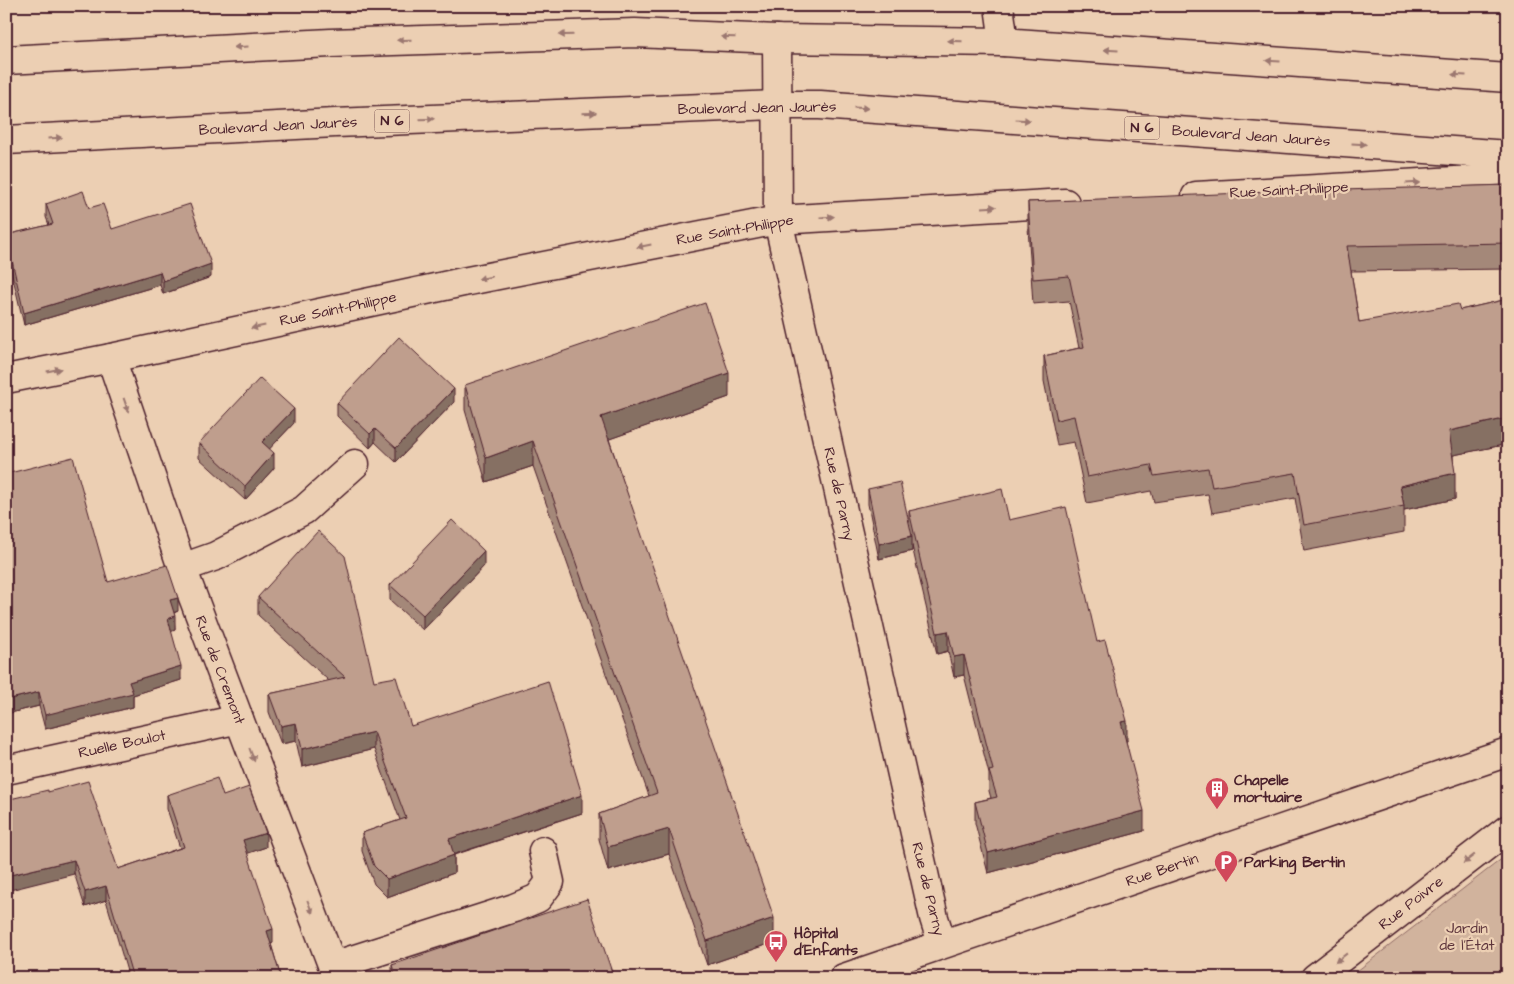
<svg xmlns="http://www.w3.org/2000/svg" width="1514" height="984" viewBox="0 0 1514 984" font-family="'Architects Daughter',sans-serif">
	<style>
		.green { fill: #d1b39d; stroke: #8e6964 }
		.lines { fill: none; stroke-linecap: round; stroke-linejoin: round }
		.minor-casing { stroke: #4a1f2b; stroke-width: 31 }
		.primary-casing { stroke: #4a1f2b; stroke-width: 31 }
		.minor { stroke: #eccfb3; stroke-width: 28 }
		.primary { stroke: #eccfb3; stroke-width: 28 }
		.wall { fill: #a48879; stroke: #4a1f2b }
		.shaded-wall { fill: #866f63; stroke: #4a1f2b }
		.building { fill: #bf9e8d; stroke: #4a1f2b }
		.oneway { fill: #9b776f }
		.labels { text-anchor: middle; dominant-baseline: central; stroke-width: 4.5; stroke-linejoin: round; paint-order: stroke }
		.shield { fill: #eccfb3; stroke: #7b5454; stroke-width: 1 }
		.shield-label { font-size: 14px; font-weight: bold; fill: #4a1f2b }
		.street-label { font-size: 15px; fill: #4a1f2b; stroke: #eccfb3 }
		.poi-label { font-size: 15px; font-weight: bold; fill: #4a1f2b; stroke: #eccfb3; text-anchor: start }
		.park-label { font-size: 15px; fill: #5e353c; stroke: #eccfb3 }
	</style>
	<rect width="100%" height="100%" fill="#eccfb3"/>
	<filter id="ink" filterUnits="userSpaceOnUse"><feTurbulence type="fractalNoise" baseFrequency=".02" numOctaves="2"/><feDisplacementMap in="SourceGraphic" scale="10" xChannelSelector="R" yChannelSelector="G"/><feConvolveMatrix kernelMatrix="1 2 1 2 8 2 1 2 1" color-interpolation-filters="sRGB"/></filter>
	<g filter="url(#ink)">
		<polygon class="green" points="1508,854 1508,978 1348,978"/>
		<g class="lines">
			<g class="minor-casing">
				<g id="minor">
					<polyline points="999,6 1004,42"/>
					<polyline points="777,39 778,220 934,918 942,943"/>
					<polyline points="1196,196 1508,178"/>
					<polyline points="111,358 182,568 337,978"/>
					<polyline points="6,379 111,358 463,282 778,220 1065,203"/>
					<polyline points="182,568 216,556 304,510 355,464"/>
					<polyline points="6,770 239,719"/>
					<polyline points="333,966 514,908 538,898 550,882 543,851"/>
					<polyline points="844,978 1508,752"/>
					<polyline points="1315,978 1508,829"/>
				</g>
			</g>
			<g class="primary-casing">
				<g id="primary">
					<polyline points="6,60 331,43 635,33 777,39 1004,42 1508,78"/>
					<polyline points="6,140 335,123 777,105 820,105 1508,155"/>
				</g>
			</g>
			<use href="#minor" class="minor"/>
			<use href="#primary" class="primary"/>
		</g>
		<g class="wall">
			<polygon points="1508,185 1508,269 1351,271 1359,322 1460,310 1508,299 1508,444 1453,455 1455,499 1404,510 1404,532 1304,551 1295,498 1212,513 1208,494 1154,502 1151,491 1087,503 1074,442 1057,445 1044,381 1044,356 1079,348 1069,301 1033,304 1028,227 1028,202"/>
			<polygon points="46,204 89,208 112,229 211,277 163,294 160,285 24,325 6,248 6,235 49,225 46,217"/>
			<polygon points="465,385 729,397 609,439 774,942 707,965 669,854 608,871 599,839 599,814 649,796 533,466 486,482 465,410"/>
			<polygon points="454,402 396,462 375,442 370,448 337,416 337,403"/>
			<polygon points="294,423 269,449 274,468 245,500 199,458 199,443"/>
			<polygon points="6,474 108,582 178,611 174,613 175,630 171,631 181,680 133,695 133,707 45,729 39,706 6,714"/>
			<polygon points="868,489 909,522 909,511 1009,520 1097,642 1127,741 1126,741 1144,831 988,873 975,823 975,802 991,798 989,791 989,774 964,675 954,677 948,651 937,654 912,546 912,551 879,559 868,504"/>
			<polygon points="484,566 423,630 390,600 390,585"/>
			<polygon points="258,597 374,681 411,726 582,813 454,855 454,873 387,897 374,884 362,851 362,833 400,820 374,749 302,767 296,741 281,744 269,712 269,694 329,681 258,615"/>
			<polygon points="48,792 118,869 180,848 167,809 167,795 223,796 266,847 247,853 273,943 271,944 281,978 129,978 106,900 85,907"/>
			<polygon points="392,965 614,978 392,978"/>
		</g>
		<g class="shaded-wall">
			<polygon points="211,264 211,277 163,294 163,281"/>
			<polygon points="160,272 160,285 24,325 24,313"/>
			<polygon points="729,373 729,397 601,442 601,417"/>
			<polygon points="454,389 454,402 396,462 396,448"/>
			<polygon points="294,409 294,423 262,457 262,442"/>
			<polygon points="1508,418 1508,444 1449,456 1449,431"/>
			<polygon points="375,429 375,442 370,448 370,434"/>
			<polygon points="533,441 533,466 486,482 486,458"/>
			<polygon points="274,453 274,468 245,500 245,486"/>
			<polygon points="1455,473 1455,499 1404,510 1404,506 1400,486"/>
			<polygon points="912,536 912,551 879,559 879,544"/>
			<polygon points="484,551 484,566 423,630 423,615"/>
			<polygon points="178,598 178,611 170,614 170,600"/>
			<polygon points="175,616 175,630 168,633 168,619"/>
			<polygon points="948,631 948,651 937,654 937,633"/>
			<polygon points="964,655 964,675 954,677 954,657"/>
			<polygon points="181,666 181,680 133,695 133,707 45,729 45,715 129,682"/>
			<polygon points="39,692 39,706 6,714 6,700"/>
			<polygon points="1127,721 1127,741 1121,742 1121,722"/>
			<polygon points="296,723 296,741 281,744 281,726"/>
			<polygon points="374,732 374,749 302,767 302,749"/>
			<polygon points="582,795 582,813 449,856 449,839"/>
			<polygon points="1144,811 1144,831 988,873 988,853"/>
			<polygon points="669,829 669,854 608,871 608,847"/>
			<polygon points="266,833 266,847 243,855 243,840"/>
			<polygon points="454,855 454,873 387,897 387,879"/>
			<polygon points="74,860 74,874 6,891 6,876"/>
			<polygon points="106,886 106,900 85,907 85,892"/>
			<polygon points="774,918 774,942 707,965 707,941"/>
			<polygon points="273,929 273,943 267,946 267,931"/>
		</g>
		<g class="building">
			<polygon points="1508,185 1508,243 1347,246 1359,322 1458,304 1460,310 1508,299 1508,418 1449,431 1455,473 1400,486 1404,506 1304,525 1295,473 1212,487 1208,468 1154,476 1151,465 1087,477 1074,416 1057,420 1044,356 1084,347 1069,276 1033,279 1028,202 1243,193"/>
			<polygon points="83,191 89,208 103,204 112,229 190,204 211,264 163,281 160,272 24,313 6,235 53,224 46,204"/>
			<polygon points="705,303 729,373 601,417 774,918 707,941 669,829 608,847 599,814 657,793 533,441 486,458 465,385"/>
			<polygon points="399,337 454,389 396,448 375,429 370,434 337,403"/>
			<polygon points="260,378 294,409 262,442 274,453 245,486 199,443"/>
			<polygon points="73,457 108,582 167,565 178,598 170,600 175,616 168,619 181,666 129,682 133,693 45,715 39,692 6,700 6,474"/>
			<polygon points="900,482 912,536 879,544 868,489"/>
			<polygon points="1002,489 1009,520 1066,507 1097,642 1105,640 1127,721 1121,722 1144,811 988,853 975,802 997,797 989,771 993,770 964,655 954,657 948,631 937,633 909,511"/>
			<polygon points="452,520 484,551 423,615 390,585"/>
			<polygon points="318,531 345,556 374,681 396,677 411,726 548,681 582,795 449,839 454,855 387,879 374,866 362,833 406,818 374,732 302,749 296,723 281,726 269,694 345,677 258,597"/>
			<polygon points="217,778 223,796 249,787 266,833 243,840 273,929 267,931 281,978 133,978 106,886 85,892 74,860 6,876 6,800 48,790 48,792 88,781 118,869 184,847 167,795"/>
			<polygon points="587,899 614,978 396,978 392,965"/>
		</g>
		<defs><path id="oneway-solid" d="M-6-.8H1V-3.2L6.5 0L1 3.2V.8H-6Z" transform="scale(1.25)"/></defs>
		<g class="oneway">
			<use href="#oneway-solid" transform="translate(566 35) rotate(178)"/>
			<use href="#oneway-solid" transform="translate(728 37) rotate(-178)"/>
			<use href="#oneway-solid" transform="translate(404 40) rotate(178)"/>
			<use href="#oneway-solid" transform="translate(955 41) rotate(-179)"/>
			<use href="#oneway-solid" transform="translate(241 47) rotate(177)"/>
			<use href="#oneway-solid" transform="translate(1111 50) rotate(-176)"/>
			<use href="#oneway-solid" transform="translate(1273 61) rotate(-176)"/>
			<use href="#oneway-solid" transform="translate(1459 75) rotate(-176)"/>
			<use href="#oneway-solid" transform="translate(861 108) rotate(4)"/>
			<use href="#oneway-solid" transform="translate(589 113) rotate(-2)"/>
			<use href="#oneway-solid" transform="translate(427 119) rotate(-2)"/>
			<use href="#oneway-solid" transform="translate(1023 120) rotate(4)"/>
			<use href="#oneway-solid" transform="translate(55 138) rotate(-3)"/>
			<use href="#oneway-solid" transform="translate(1359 144) rotate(4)"/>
			<use href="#oneway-solid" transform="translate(1413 183) rotate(-3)"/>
			<use href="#oneway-solid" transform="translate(989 207) rotate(-3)"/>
			<use href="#oneway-solid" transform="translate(827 217) rotate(-3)"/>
			<use href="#oneway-solid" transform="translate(644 246) rotate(169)"/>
			<use href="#oneway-solid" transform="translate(485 278) rotate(169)"/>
			<use href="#oneway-solid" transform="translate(258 327) rotate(168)"/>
			<use href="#oneway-solid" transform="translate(54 370) rotate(-11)"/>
			<use href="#oneway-solid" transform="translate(126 405) rotate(71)"/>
			<use href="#oneway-solid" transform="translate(252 755) rotate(69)"/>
			<use href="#oneway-solid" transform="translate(1469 859) rotate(142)"/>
			<use href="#oneway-solid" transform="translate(310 907) rotate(69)"/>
			<use href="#oneway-solid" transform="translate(1341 958) rotate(142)"/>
		</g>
	</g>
	<defs>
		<g id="building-pin" transform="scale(1.25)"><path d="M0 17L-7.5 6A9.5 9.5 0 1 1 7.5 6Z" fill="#d1495b" stroke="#eccfb3"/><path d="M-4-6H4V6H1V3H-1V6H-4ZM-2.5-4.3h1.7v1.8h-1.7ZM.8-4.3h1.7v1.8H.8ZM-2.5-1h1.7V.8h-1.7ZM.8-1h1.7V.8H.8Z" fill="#fff"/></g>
		<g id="parking-pin" transform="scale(1.25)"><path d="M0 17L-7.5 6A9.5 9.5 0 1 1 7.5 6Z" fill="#d1495b" stroke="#eccfb3"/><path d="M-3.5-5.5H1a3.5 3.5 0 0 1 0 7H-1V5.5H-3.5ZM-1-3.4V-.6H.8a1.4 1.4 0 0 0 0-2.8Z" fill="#fff"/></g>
		<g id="bus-pin" transform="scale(1.25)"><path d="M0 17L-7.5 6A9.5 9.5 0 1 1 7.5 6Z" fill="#d1495b" stroke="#eccfb3"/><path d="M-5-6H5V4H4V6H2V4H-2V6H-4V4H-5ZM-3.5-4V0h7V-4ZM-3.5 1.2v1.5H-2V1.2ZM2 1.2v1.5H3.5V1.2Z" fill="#fff"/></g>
	</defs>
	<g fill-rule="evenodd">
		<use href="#building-pin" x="1217" y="789"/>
		<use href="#parking-pin" x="1226" y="862"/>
		<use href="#bus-pin" x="776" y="942"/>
	</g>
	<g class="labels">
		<g class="shield">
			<rect x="374.5" y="109.5" width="35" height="23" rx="4"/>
			<rect x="1124.5" y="116.5" width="35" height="23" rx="4"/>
		</g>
		<g class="shield-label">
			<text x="392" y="121">N 6</text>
			<text x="1142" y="128">N 6</text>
		</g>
		<g class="street-label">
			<text transform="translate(757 108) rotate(-1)">Boulevard Jean Jaurès</text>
			<text transform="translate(278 126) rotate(-3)">Boulevard Jean Jaurès</text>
			<text transform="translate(1251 136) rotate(4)">Boulevard Jean Jaurès</text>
			<text transform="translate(1289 190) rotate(-3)">Rue Saint-Philippe</text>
			<text transform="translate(735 230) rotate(-10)">Rue Saint-Philippe</text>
			<text transform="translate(338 309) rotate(-12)">Rue Saint-Philippe</text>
			<text transform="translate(839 494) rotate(77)">Rue de Parny</text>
			<text transform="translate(220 670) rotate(69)">Rue de Cremont</text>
			<text transform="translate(122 744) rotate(-12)">Ruelle Boulot</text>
			<text transform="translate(1162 870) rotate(-19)">Rue Bertin</text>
			<text transform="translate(928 889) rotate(76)">Rue de Parny</text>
			<text transform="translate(1411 903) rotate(-38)">Rue Poivre</text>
		</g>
		<g class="poi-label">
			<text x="1234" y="780">Chapelle<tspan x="1234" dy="17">mortuaire</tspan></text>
			<text x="1244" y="862">Parking Bertin</text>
			<text x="794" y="933">Hôpital<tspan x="794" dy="17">d'Enfants</tspan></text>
		</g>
		<g class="park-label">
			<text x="1467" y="928">Jardin<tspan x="1467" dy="17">de l'État</tspan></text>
		</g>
	</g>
	<rect width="1514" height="984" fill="none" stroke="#eccfb3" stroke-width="25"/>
	<rect x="12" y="12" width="1489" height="959" fill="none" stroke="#4a1f2b" stroke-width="2" filter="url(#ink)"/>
</svg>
